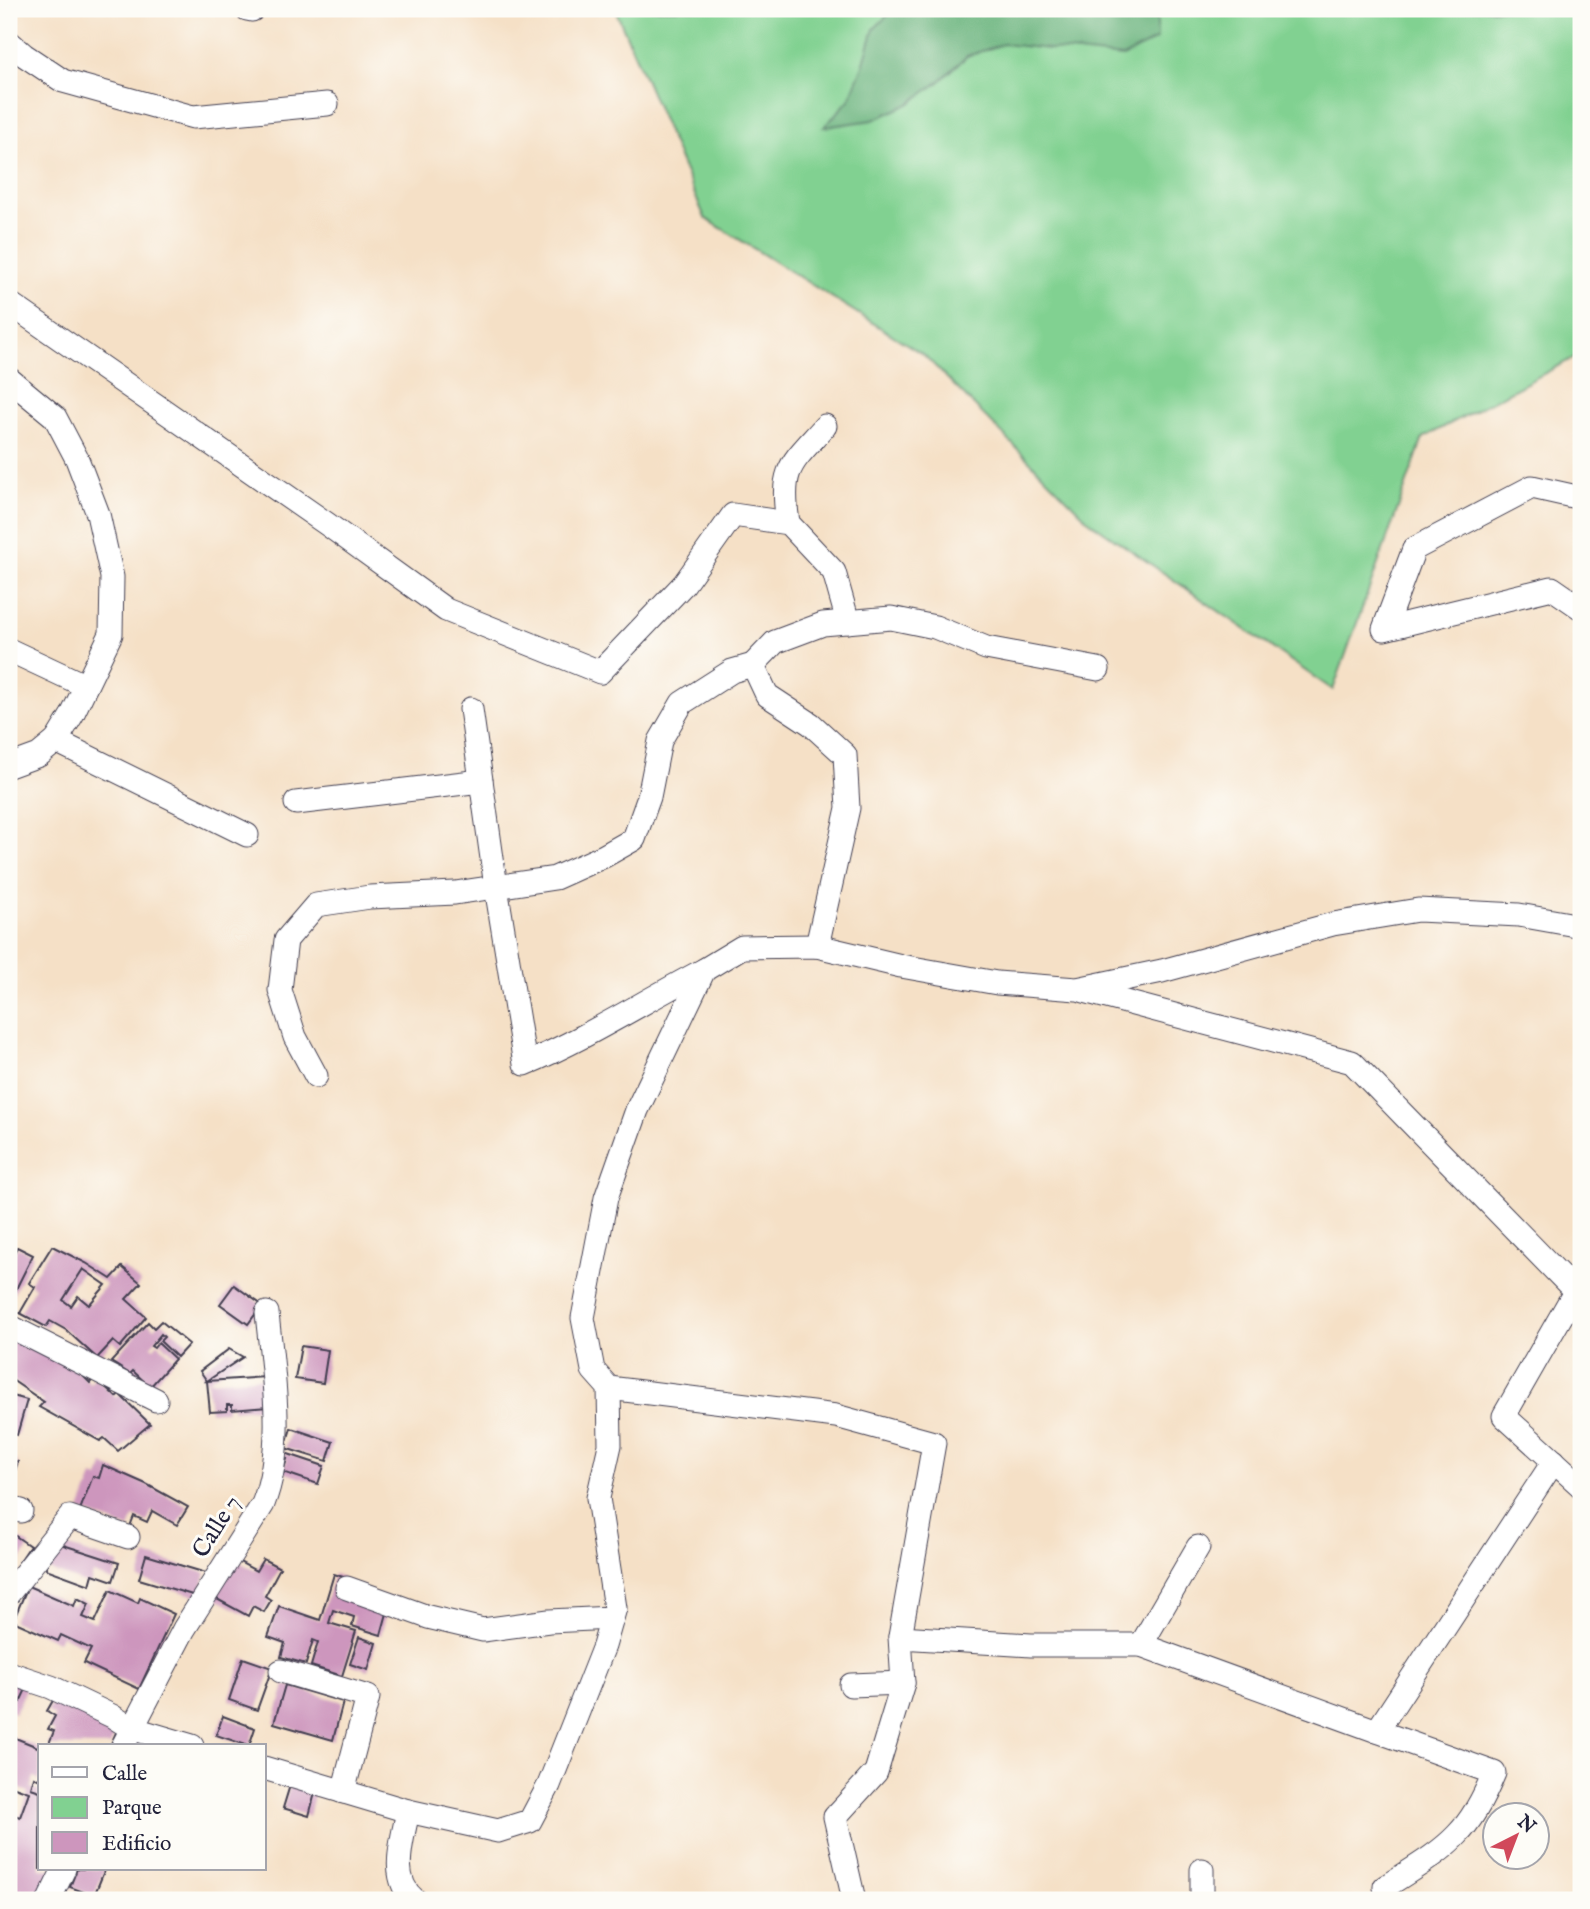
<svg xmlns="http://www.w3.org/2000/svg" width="1590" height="1909" viewBox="0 0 1590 1909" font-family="'IM FELL English',serif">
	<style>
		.green { fill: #81d191; stroke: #527a66; stroke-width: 2 }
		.forest { fill: #68b37b; stroke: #456a5b; stroke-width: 2 }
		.building { fill: #cd96bd; fill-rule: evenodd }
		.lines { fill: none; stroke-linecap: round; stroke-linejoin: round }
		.minor-casing { stroke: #423e50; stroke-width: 25 }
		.minor { stroke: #fff; stroke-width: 23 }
		.labels { text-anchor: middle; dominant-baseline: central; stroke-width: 6; stroke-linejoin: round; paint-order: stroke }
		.street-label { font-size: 24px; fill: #22223b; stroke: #fdfcf7 }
	</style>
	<rect width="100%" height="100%" fill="#fdfcf7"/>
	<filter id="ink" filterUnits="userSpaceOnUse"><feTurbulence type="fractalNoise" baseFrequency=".0143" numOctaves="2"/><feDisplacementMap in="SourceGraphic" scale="14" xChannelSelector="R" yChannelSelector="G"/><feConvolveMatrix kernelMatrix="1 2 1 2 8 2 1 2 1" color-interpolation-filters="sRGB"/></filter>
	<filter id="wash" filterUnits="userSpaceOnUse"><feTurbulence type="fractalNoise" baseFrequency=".00686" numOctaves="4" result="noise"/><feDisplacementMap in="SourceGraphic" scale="28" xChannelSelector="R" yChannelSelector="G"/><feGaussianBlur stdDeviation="1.57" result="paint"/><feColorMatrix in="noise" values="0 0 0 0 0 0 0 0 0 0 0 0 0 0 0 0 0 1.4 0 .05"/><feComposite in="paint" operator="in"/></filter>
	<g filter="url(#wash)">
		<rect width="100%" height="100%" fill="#f5e0c6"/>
		<polygon class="green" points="615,9 1581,9 1581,354 1423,438 1333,690 1090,522 924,355 705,218"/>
		<polygon class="forest" points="894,9 1157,9 1157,39 1123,57 1003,44 967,56 939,82 909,104 873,120 824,127 849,100 863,65 874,29"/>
		<g id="blocks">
			<g class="building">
				<path d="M52,1246L86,1263L111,1279L122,1267L141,1283L126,1299L146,1317L120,1347L113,1341L97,1358L66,1330L50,1321L46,1327L20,1313L35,1287L29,1283ZM83,1269L106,1285L89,1305L78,1296L71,1306L63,1300Z"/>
				<polygon points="17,1247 33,1255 9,1303 9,1263"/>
				<polygon points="234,1285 262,1305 248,1324 220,1304"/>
				<polygon points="161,1321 189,1344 177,1357 160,1341 164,1337 161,1334 151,1346 154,1348 158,1343 175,1359 150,1387 133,1371 130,1374 111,1362 148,1322 154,1328"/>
				<polygon points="9,1338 76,1369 90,1383 95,1377 116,1397 119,1394 150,1424 118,1451 104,1438 100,1441 39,1407 44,1402 9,1378"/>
				<polygon points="301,1346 328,1350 323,1383 295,1379"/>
				<polygon points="229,1349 243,1357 207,1381 266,1377 268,1407 232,1410 232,1405 227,1405 227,1411 210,1412 207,1381 200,1371"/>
				<polygon points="9,1395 27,1400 17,1435 9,1433"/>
				<polygon points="291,1428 333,1442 327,1461 285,1448"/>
				<polygon points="285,1453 324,1466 318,1484 283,1472 287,1459 283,1458"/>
				<polygon points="9,1459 18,1462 9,1489"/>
				<polygon points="103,1465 146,1484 188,1507 177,1525 152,1511 147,1522 134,1516 129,1529 80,1510 93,1476 99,1478"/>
				<polygon points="14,1535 30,1546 9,1577 9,1542"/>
				<polygon points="54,1542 119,1563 113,1581 93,1574 90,1585 46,1569"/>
				<polygon points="146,1555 206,1573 199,1597 139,1579"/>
				<polygon points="263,1559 280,1568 265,1596 271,1600 264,1612 253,1606 248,1616 215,1598 236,1560 256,1571"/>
				<polygon points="334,1574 343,1577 340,1587 389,1606 381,1635 352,1626 354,1617 333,1610 329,1623 356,1631 342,1676 311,1666 318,1642 313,1640 306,1664 281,1657 285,1643 268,1637 279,1606 320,1620"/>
				<polygon points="28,1586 74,1606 77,1598 89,1604 83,1617 95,1622 110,1590 138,1603 140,1598 174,1614 139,1689 84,1663 91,1649 61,1635 58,1641 13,1621"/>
				<polygon points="359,1637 376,1643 368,1670 350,1664"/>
				<polygon points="243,1658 272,1668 257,1710 229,1700"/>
				<polygon points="9,1681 27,1687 15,1713 9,1710"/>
				<polygon points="285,1685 343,1702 333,1740 274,1723"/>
				<polygon points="55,1697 119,1726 110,1746 48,1746 54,1731 48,1729 55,1716 47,1711"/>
				<polygon points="223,1716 255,1728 249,1746 216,1735"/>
				<polygon points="13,1737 40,1748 40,1780 34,1777 31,1788 40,1791 40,1869 56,1869 42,1900 9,1899 9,1829 14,1815 20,1817 29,1792 9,1785 9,1748"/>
				<polygon points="291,1782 316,1789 309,1816 283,1808"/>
				<polygon points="77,1869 105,1869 94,1896 70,1887"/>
			</g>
		</g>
	</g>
	<g filter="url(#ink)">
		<use href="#blocks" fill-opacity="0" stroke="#423e50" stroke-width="2"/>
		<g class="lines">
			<g class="minor-casing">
				<g id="minor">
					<polyline points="247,9 252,10"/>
					<polyline points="9,42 24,55 63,81 193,117 327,104"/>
					<polyline points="9,303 327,524 446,610 600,672 684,584 733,515 788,523 834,572 848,622"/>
					<polyline points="9,379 55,417 77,459 98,514 112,577 111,634 72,715 56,741 39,755 9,766"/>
					<polyline points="1581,498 1532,487 1414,549 1384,629 1552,588 1581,608"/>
					<path d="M788,523C780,468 790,465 825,426"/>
					<polyline points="9,650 86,686"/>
					<path d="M471,709L496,887L525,1064C587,1038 644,1001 704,970"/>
					<polyline points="56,741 247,835"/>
					<polyline points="296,803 481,781"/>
					<polyline points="817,946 848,808 845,755 811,724 767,695 753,665 775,642 823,624 891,618 935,627 986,648 1098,669"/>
					<polyline points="1084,991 1352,1062 1581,1297"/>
					<polyline points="316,1076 295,1037 280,990 286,940 316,905 370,897 455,893 555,878 604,856 634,839 649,797 660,741 682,703 732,671 753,665"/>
					<polyline points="1575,1292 1504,1416 1581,1486"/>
					<polyline points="9,1326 156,1400"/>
					<polyline points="609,1388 836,1416 934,1443 900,1637 903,1683 876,1772 835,1817 854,1900"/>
					<polyline points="9,1508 21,1511"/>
					<polyline points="347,1588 428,1617 483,1630 549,1621 612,1618"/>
					<polyline points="9,1593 70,1517 128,1537"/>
					<polyline points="900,1637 1031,1645 1141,1645 1377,1731 1554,1461"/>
					<polyline points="1141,1645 1198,1547"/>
					<polyline points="281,1671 368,1697 343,1792"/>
					<polyline points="9,1673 51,1687 112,1716 131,1728 192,1746"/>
					<polyline points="851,1685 903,1683"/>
					<path d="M1377,1731L1494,1773C1485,1795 1474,1818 1457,1835C1437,1856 1409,1871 1385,1887L1387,1900"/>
					<path d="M123,1746L184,1629L263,1504C286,1445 273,1375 267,1313"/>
					<polyline points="264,1768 408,1811 498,1831 530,1821 549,1785 604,1646 615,1608 598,1498 610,1445 609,1388 593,1370 583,1318 606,1198 637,1110 704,970 742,947 817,946 901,966 997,983 1077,989 1162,971 1333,924 1418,910 1519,915 1581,926"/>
					<path d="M408,1811C403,1838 388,1879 415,1900"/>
					<polyline points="49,1900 64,1869"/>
					<polyline points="1202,1900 1202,1870"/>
				</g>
			</g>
			<use href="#minor" class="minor"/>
		</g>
	</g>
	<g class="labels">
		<g class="street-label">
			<text transform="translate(217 1527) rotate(-58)">Calle 7</text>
		</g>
	</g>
	<rect width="1590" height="1909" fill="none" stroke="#fdfcf7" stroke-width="35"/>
	<rect x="38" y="1744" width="228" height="126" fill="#fdfcf7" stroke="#a5a5ac" stroke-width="2"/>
	<rect x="52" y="1767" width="35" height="10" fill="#ffffff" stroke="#a5a5ac" stroke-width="2"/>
	<text x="102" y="1780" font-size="21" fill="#22223b">Calle</text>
	<rect x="52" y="1797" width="35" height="21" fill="#81d191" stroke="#a5a5ac" stroke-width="2"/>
	<text x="102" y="1814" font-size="21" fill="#22223b">Parque</text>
	<rect x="52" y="1832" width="35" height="21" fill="#cd96bd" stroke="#a5a5ac" stroke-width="2"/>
	<text x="102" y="1850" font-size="21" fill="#22223b">Edificio</text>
	<g transform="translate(1516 1836) rotate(42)"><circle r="33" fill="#fdfcf7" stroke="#a5a5ac" stroke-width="2"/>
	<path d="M0-5L12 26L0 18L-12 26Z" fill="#d1495b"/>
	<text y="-10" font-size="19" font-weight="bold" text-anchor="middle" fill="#22223b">N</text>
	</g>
</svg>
